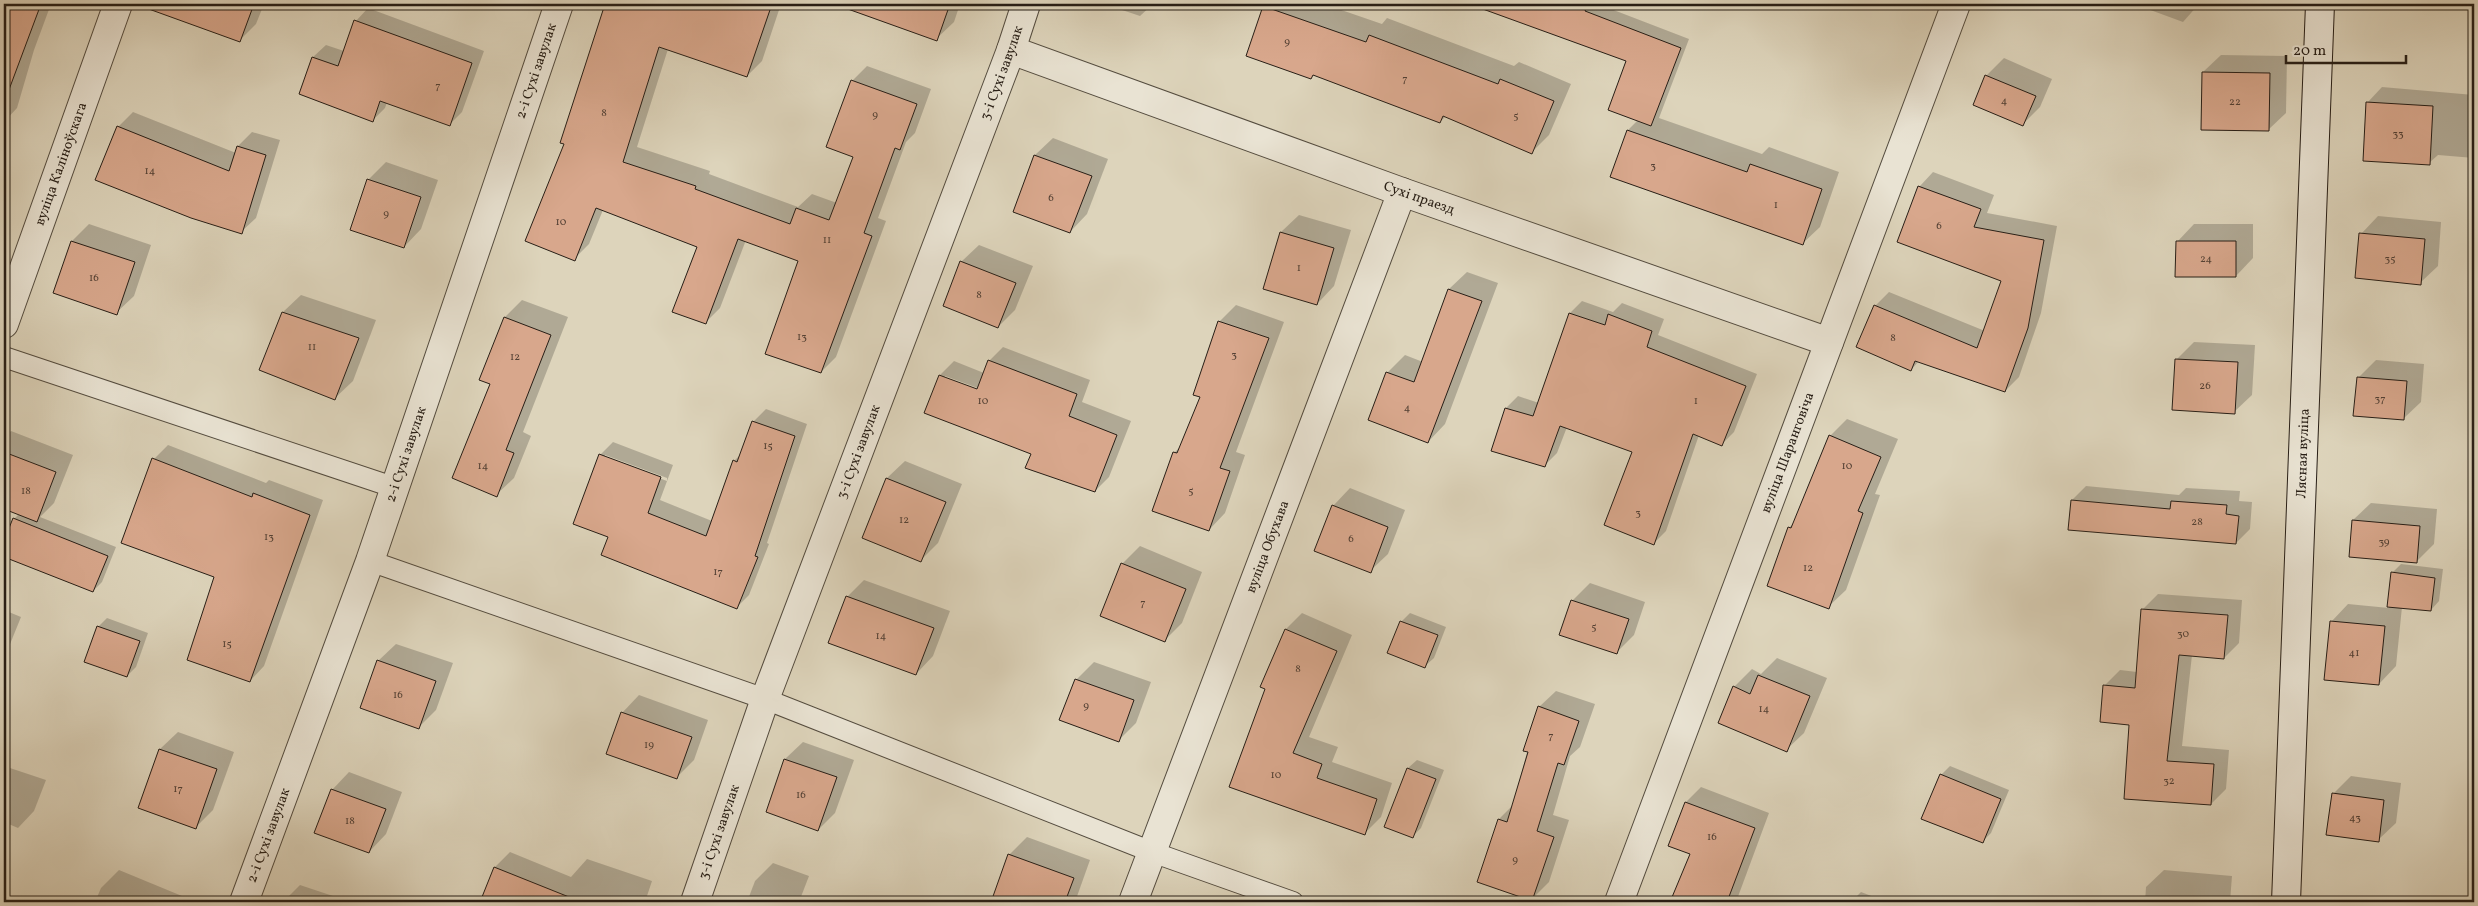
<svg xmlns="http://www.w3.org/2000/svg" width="2478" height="906" viewBox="0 0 2478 906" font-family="Vollkorn,serif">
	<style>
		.shadow { fill: #0003; fill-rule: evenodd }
		.building { fill: #d8a78c; stroke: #271e16 }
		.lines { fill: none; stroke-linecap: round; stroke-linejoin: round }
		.lane-casing { stroke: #544c3f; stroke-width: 22 }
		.street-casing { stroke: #544c3f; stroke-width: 30 }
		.secondary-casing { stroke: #271e16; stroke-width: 30 }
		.lane { stroke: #e9e3d3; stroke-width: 20 }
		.street { stroke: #e9e3d3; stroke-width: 28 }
		.secondary { stroke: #e9e3d3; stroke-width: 28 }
		.labels { text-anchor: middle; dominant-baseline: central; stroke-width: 5; stroke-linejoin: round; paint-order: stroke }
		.number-label { font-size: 11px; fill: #534034 }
		.street-label { font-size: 14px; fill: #271e16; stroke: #e9e3d3 }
	</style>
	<rect width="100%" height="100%" fill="#ddd4bb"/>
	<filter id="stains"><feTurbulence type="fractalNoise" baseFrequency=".004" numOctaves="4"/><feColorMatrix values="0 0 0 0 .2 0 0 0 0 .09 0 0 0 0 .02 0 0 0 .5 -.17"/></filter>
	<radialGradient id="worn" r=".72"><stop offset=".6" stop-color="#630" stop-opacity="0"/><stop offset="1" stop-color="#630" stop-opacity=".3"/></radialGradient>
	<g class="shadow">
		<polygon points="4,4 51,4 34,50 17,108 4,122"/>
		<polygon points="176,4 264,4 256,24 240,40 172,16"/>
		<polygon points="607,4 781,4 762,61 747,76 668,49 637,147 710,171 709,174 798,207 812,194 837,203 855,156 852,81 867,66 931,89 915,133 906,142 878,218 886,221 836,357 821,372 799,260 746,240 720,308 705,323 698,246 603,210 589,244 574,259 565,143 561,142"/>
		<polygon points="877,4 960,4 954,22 936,39 873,17"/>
		<polygon points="1104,4 1153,4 1140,16"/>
		<polygon points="1267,4 1324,4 1382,24 1387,18 1514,66 1519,62 1571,84 1549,135 1532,152 1446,116 1440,122 1315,74 1311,77 1264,7"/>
		<polygon points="1473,4 1598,4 1689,39 1659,118 1762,154 1769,147 1839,172 1820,227 1802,244 1628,130 1638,120 1628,60"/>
		<polygon points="2134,4 2199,4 2183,22"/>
		<polygon points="368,8 484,51 462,112 450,124 387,102 385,108 373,120 300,94 313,57 326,45 344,51 356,21"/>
		<polygon points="2221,55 2287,56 2286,113 2268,130 2203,72"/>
		<polygon points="2004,58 2052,79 2040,107 2023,124 1986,76"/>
		<polygon points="2382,87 2474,95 2474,158 2438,155 2429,163 2367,103"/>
		<polygon points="133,112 236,153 238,146 252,132 280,140 256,218 241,232 118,127"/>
		<polygon points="1053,138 1108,159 1087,214 1070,232 1014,211 1035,155"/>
		<polygon points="386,162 438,180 421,229 404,247 368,180"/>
		<polygon points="1933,172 1994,195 1987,213 2057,226 2041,313 2019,377 2005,391 1919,361 1911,370 1875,306 1889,292 1985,331 2002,281 1899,241 1920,186"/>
		<polygon points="1299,215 1351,230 1334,286 1317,304 1265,288 1281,232"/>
		<polygon points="2378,216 2441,222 2438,266 2420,283 2361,234"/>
		<polygon points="89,224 151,245 134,296 116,313 72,241"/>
		<polygon points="2194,224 2253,224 2253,258 2236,276 2177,242"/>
		<polygon points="979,245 1033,266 1015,310 998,327 961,262"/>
		<polygon points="1467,272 1498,283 1445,424 1428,442 1387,373 1405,355 1423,362 1449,289"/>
		<polygon points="301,295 376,320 353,381 335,398 261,370 283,312"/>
		<polygon points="522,300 568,317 523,432 531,436 514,478 496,495 492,383 481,379 505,317"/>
		<polygon points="1582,301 1613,312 1622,303 1664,319 1658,335 1757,374 1734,432 1722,444 1699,435 1666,531 1654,543 1634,451 1567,427 1557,453 1544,466 1506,408 1518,396 1539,403 1570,313"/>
		<polygon points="1236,305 1284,322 1236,452 1245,455 1225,513 1209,530 1174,453 1182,445 1201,396 1194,394 1220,321"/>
		<polygon points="2194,342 2255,345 2252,395 2234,412 2177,359"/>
		<path d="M1003,347L1090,380L1082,402L1131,421L1109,477L1095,491L1033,453L940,375L954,361L984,373L989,361ZM945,376L983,390L982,393L945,379Z"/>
		<polygon points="2376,360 2424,364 2421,402 2403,419 2358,378"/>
		<path d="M766,409L807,424L767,543L769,544L749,595L736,608L609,536L600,455L613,442L673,465L660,500L712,521L734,461L742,453L753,422ZM605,455L667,478V481L605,458Z"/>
		<polygon points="1847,419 1898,439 1875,494 1880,495 1846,590 1828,607 1789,528 1794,522 1830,436"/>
		<polygon points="11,431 73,455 54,503 40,517 116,547 102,582 93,591 4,555 4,544 14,519 19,514 4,508 4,438"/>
		<polygon points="168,445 266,483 269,480 323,500 264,666 250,681 216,577 154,459"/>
		<polygon points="905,461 962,484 938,543 921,560 863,537 887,478"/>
		<polygon points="2086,486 2179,495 2186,488 2240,491 2239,501 2252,502 2250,529 2236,543 2072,500"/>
		<polygon points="1350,488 1405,510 1388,554 1370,571 1333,506"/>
		<polygon points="2371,503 2437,509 2434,544 2416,562 2353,520"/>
		<polygon points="1140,546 1202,572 1182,623 1165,640 1122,564"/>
		<polygon points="2401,564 2443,569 2439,601 2431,610 2402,607 2396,666 2379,684 2331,622 2348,604 2389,608 2392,573"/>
		<polygon points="864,580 950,611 933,656 916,674 847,597"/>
		<polygon points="1590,583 1645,602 1634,635 1616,653 1572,601"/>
		<polygon points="2158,594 2242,600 2239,643 2224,658 2192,655 2182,746 2229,750 2226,789 2211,804 2125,797 2130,724 2105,685 2120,670 2137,672 2143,609"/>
		<polygon points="4,610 21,617 4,659"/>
		<polygon points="1302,613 1352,635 1309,737 1338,747 1332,762 1392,783 1381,817 1364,834 1231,787 1267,689 1262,686 1286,629"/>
		<polygon points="1410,613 1446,627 1434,658 1425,666 1401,622"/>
		<polygon points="107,618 148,633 136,667 127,676 98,627"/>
		<polygon points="396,644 453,663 436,710 419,727 378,661"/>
		<polygon points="1777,658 1827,678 1804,733 1786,750 1734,687 1752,669 1761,674"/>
		<polygon points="1094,662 1151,682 1136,723 1118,741 1061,719 1077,679"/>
		<polygon points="1556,691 1595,704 1580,747 1570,756 1553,815 1569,820 1549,882 1532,899 1478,881 1499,819 1513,805 1539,707"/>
		<polygon points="639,695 708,720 694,760 677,777 622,713"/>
		<polygon points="178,732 234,752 213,810 196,827 140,807 160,749"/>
		<polygon points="803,742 854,760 835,813 818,830 767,812 785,759"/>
		<polygon points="1417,760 1444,770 1421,828 1413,836 1386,826 1408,768"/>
		<polygon points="4,766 46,780 34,811 18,828 4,822"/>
		<polygon points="1950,766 2009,790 1991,833 1982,842 1941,775"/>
		<polygon points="349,772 402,792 386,834 369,852 332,790"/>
		<polygon points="2351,776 2401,783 2396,823 2378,840 2333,794"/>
		<polygon points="1701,787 1769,813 1736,902 1672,902 1691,854 1686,802"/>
		<polygon points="1027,837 1090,860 1075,902 992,902 1009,855"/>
		<polygon points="510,852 571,877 587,859 652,881 645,902 507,902 484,895 495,867"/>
		<polygon points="773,863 809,876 799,902 747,902 755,881"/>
		<polygon points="119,870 182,896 180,902 95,902 101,888"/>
		<polygon points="2164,870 2232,876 2230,902 2145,902 2146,887"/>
		<polygon points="300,885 351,902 283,902"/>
		<polygon points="1861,892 1887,902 1851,902"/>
	</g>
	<g class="building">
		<polygon points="4,4 41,4 7,95 4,94"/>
		<polygon points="147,4 254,4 240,42 146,8"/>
		<polygon points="605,4 772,4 747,77 659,47 623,162 696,186 695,189 790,224 796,208 829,220 853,157 826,147 851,80 917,104 900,150 895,148 864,233 872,236 821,373 765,354 798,261 738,239 706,324 672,312 697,247 596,208 575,261 525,241 564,144 560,143"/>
		<polygon points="846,4 950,4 937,41 845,8"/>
		<polygon points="1480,4 1588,4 1585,11 1681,48 1651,126 1608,110 1626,61 1480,8"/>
		<polygon points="1263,6 1366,42 1369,35 1498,84 1500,79 1554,101 1532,154 1443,116 1440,123 1313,75 1311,79 1246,56"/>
		<polygon points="354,20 472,63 450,126 380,101 373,122 299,94 312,57 338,66"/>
		<polygon points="2202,72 2270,73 2269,131 2201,130"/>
		<polygon points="1985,75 2036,96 2023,126 1973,105"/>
		<polygon points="2366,102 2433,106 2430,165 2363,161"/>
		<polygon points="117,126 229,171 237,146 266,155 242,234 191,218 95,180"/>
		<polygon points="1627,130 1747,172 1750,164 1822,189 1803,245 1610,177"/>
		<polygon points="1034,155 1092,176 1070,233 1013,212"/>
		<polygon points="367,179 421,197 404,248 350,230"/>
		<polygon points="1918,186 1981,209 1974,227 2044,240 2028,328 2005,392 1915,361 1911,371 1856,347 1874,305 1977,348 2001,281 1897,242"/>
		<polygon points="1280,232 1334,248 1317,305 1263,289"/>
		<polygon points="2359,233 2425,239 2421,285 2355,278"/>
		<polygon points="71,241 135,262 117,315 53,293"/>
		<polygon points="2176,241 2236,241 2236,277 2175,277"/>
		<polygon points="960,261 1016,283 998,328 943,306"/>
		<polygon points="1448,289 1482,301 1428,443 1368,420 1386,372 1414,382"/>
		<polygon points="282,312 359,338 335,400 259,370"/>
		<polygon points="1569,313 1605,325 1608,314 1652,331 1647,347 1746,386 1722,446 1693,434 1654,545 1604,525 1632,452 1560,426 1545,467 1491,451 1505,408 1533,416"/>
		<polygon points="504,317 551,335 506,450 514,453 497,497 452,478 490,384 479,380"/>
		<polygon points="1218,321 1269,338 1220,468 1230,471 1209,531 1152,511 1173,452 1177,453 1200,397 1193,395"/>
		<polygon points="2175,359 2238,362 2235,414 2172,410"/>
		<polygon points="988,360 1077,394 1069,416 1117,435 1095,492 1025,468 1031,454 924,413 939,375 977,389"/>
		<polygon points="2357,377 2407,381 2404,420 2353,416"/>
		<polygon points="752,421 795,436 755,556 758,557 737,609 601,555 608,537 573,524 599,454 661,477 648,513 706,536 733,460 737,462"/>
		<polygon points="1829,435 1881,457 1858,511 1863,513 1829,609 1767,586 1788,527 1791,528"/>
		<polygon points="4,452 56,472 37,522 4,509"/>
		<polygon points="152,458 252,497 253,493 310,515 250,682 187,660 214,577 121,543"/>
		<polygon points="886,478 946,502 921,562 862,538"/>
		<polygon points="2071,500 2170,509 2171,501 2227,505 2226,514 2239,516 2236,544 2068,530"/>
		<polygon points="1332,505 1388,527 1371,573 1314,551"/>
		<polygon points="13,518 108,556 93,592 4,557 4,541"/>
		<polygon points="2352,520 2420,526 2417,563 2349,557"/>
		<polygon points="1121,563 1186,589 1165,642 1100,616"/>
		<polygon points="2391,572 2435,578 2431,611 2387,607"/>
		<polygon points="846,596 934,628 916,675 828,643"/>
		<polygon points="1571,600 1629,619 1617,654 1559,635"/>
		<polygon points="2141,609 2228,615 2224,659 2179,655 2167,761 2214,764 2211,805 2124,799 2129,725 2100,722 2103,685 2135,688"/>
		<polygon points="1400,621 1438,635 1425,668 1387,653"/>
		<polygon points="2330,621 2385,626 2379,685 2324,680"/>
		<polygon points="97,626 140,641 127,677 84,662"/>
		<polygon points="1285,629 1337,651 1293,753 1322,764 1317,778 1377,799 1365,835 1229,787 1265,689 1260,687"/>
		<polygon points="377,660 436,681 419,729 360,708"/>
		<polygon points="1758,675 1810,696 1787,752 1718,723 1733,686 1750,694"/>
		<polygon points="1075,679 1134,700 1119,742 1059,720"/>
		<polygon points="1538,706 1579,721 1564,765 1558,763 1537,831 1554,837 1532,901 1477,882 1498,819 1507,822 1528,752 1523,751"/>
		<polygon points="621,712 692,737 677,779 606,754"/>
		<polygon points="159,749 217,769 196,829 138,808"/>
		<polygon points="784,759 837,777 818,831 766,812"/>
		<polygon points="1407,768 1436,779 1413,838 1384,827"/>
		<polygon points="1940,774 2001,799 1983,843 1921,819"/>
		<polygon points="331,789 386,809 369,853 314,833"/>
		<polygon points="2332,793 2384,800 2379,842 2326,835"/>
		<polygon points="1685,802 1755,828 1727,902 1670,902 1690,854 1668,846"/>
		<polygon points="1008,854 1074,878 1065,902 991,902"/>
		<polygon points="494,867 579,901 579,902 480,902"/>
	</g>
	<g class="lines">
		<g class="lane-casing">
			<g id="lane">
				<polyline points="4,357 393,487"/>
				<polyline points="370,561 765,699 1152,852 1293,902"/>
			</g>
		</g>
		<g class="street-casing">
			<g id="street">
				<path id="s1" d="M1011,50L1402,192L1829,342"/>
				<path id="s2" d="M4,324L118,4"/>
				<path id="s3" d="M244,902L370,561L559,4"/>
				<path id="s4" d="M695,902L765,699L1011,50L1026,4"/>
				<path id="s5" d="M1133,902L1402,192"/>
				<path id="s6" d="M1619,902L1956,4"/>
			</g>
		</g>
		<g class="secondary-casing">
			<g id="secondary">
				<path id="s7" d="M2286,902L2320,4"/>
			</g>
		</g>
		<use href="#lane" class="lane"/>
		<use href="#street" class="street"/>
		<use href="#secondary" class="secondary"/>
	</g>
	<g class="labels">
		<g class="number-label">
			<text x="1287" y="42">9</text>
			<text x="1405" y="79">7</text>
			<text x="438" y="86">7</text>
			<text x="2004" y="101">4</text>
			<text x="2235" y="102">22</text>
			<text x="604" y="113">8</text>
			<text x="875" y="115">9</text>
			<text x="1516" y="116">5</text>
			<text x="2398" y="134">33</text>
			<text x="1653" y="166">3</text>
			<text x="150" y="171">14</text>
			<text x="1051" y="198">6</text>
			<text x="1776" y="205">1</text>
			<text x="386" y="214">9</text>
			<text x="561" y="222">10</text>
			<text x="1939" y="226">6</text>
			<text x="827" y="240">11</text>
			<text x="2206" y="259">24</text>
			<text x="2390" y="259">35</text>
			<text x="1299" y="268">1</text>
			<text x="94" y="278">16</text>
			<text x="979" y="295">8</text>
			<text x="802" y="337">13</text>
			<text x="1893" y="338">8</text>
			<text x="312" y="347">11</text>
			<text x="1234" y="355">3</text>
			<text x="515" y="357">12</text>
			<text x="2205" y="386">26</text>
			<text x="2380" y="399">37</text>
			<text x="983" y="401">10</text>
			<text x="1696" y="401">1</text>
			<text x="1407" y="408">4</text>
			<text x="768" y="446">15</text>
			<text x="483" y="466">14</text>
			<text x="1847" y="466">10</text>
			<text x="26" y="491">18</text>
			<text x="1191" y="491">5</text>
			<text x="1638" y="513">3</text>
			<text x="904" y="520">12</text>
			<text x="2197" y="522">28</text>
			<text x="269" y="537">13</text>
			<text x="1351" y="539">6</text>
			<text x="2384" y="542">39</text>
			<text x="1808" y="568">12</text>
			<text x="718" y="572">17</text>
			<text x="1143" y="603">7</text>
			<text x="1594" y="627">5</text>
			<text x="2183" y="634">30</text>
			<text x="881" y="636">14</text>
			<text x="227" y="644">15</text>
			<text x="2354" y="653">41</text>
			<text x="1298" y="669">8</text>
			<text x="398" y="695">16</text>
			<text x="1086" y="706">9</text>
			<text x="1764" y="709">14</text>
			<text x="1551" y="736">7</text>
			<text x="649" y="745">19</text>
			<text x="1276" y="775">10</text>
			<text x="2169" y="781">32</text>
			<text x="178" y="789">17</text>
			<text x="801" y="795">16</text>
			<text x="2355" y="818">43</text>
			<text x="350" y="821">18</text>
			<text x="1712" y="837">16</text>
			<text x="1515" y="860">9</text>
		</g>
		<g class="street-label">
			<text stroke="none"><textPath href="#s3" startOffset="881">2-і Сухі завулак</textPath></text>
			<text stroke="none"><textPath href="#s4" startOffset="884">3-і Сухі завулак</textPath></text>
			<text stroke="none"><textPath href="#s2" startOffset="170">вуліца Каліноўскага</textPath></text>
			<text stroke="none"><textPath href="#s1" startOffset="434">Сухі праезд</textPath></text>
			<text stroke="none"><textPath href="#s4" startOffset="479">3-і Сухі завулак</textPath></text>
			<text stroke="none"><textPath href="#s6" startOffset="480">вуліца Шаранговіча</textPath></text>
			<text stroke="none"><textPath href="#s7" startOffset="449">Лясная вуліца</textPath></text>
			<text stroke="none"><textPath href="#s3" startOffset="476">2-і Сухі завулак</textPath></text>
			<text stroke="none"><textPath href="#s5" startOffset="380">вуліца Обухава</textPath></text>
			<text stroke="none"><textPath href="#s4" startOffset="74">3-і Сухі завулак</textPath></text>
			<text stroke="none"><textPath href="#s3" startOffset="71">2-і Сухі завулак</textPath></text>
		</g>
	</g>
	<rect width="2478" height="906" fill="none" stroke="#ddd4bb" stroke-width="20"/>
	<rect x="5" y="5" width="2468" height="896" fill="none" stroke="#271e16" stroke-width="2.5"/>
	<rect x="10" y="10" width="2458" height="886" fill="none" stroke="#271e16"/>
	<path d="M2286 55v8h120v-8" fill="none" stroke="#271e16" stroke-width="2.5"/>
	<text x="2293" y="55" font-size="15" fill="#271e16" stroke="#e9e3d3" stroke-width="4" paint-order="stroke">20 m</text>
	<rect width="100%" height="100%" filter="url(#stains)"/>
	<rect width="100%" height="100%" fill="url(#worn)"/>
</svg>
